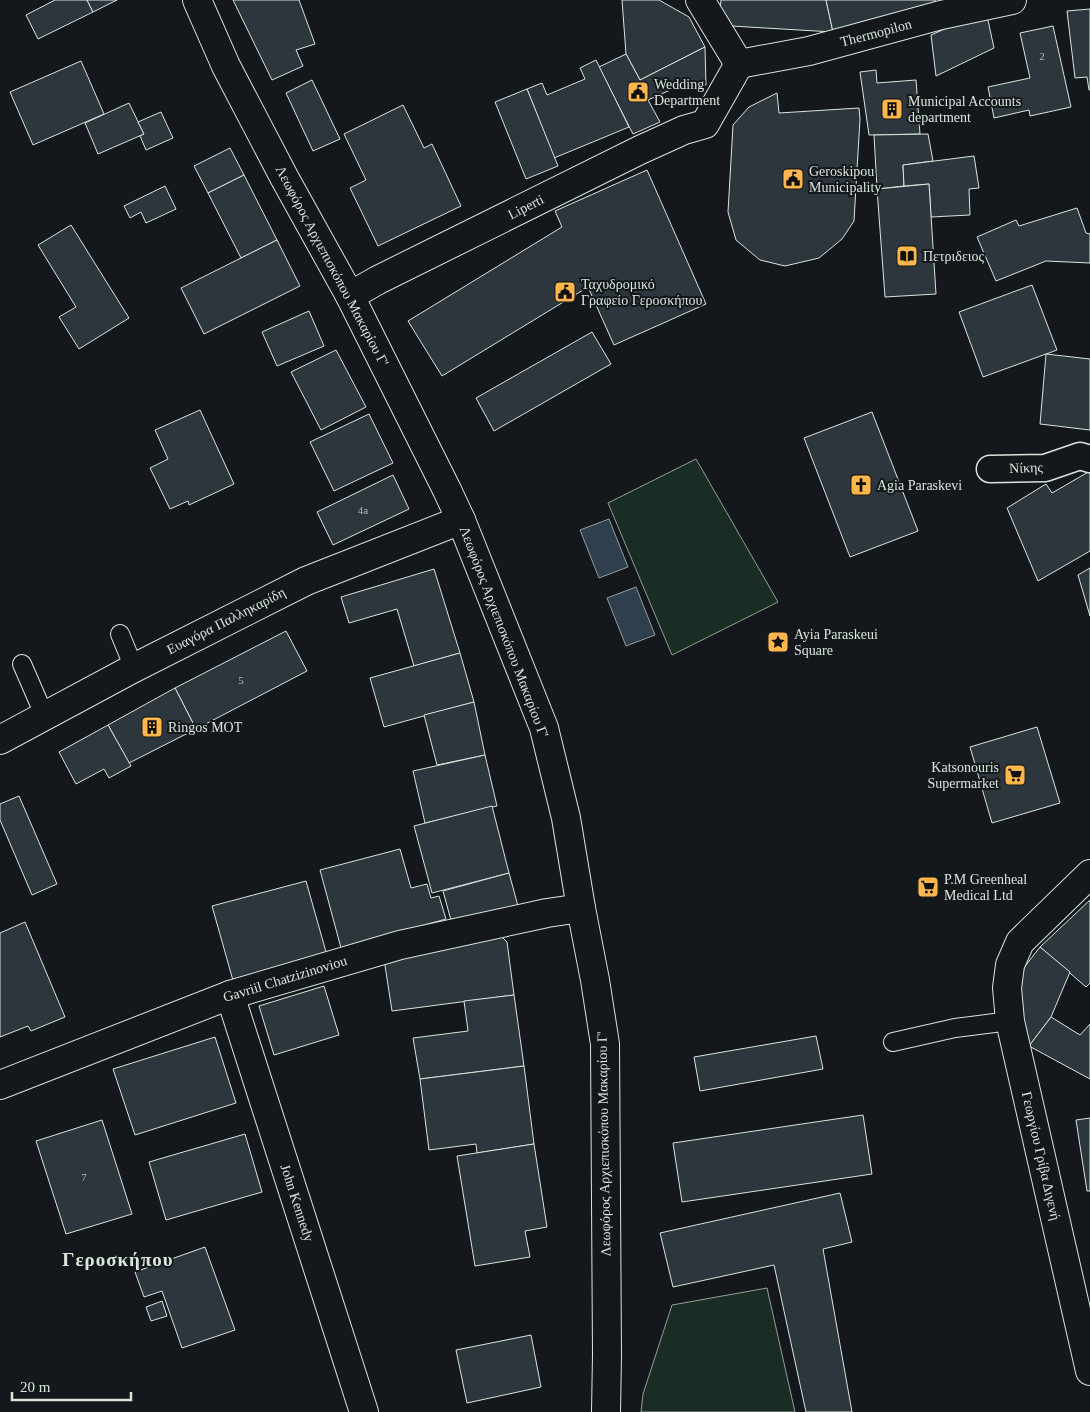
<svg xmlns="http://www.w3.org/2000/svg" width="1090" height="1412" viewBox="0 0 1090 1412" font-family="'Times New Roman',serif">
	<style>
		.green { fill: #1a2d24; stroke: #939e99 }
		.water { fill: #2f3f4d; stroke: #939e99 }
		.building { fill: #2c363c; stroke: #d8e6dc }
		.lines { fill: none; stroke-linecap: round; stroke-linejoin: round }
		.service-casing { stroke: #d8e6dc; stroke-width: 20 }
		.pedestrian-casing { stroke: #d8e6dc; stroke-width: 29 }
		.minor-casing { stroke: #d8e6dc; stroke-width: 30 }
		.tertiary-casing { stroke: #d8e6dc; stroke-width: 30 }
		.secondary-casing { stroke: #d8e6dc; stroke-width: 30 }
		.primary-casing { stroke: #d8e6dc; stroke-width: 30 }
		.service { stroke: #14181c; stroke-width: 18 }
		.pedestrian { stroke: #14181c; stroke-width: 26 }
		.minor { stroke: #14181c; stroke-width: 28 }
		.tertiary { stroke: #14181c; stroke-width: 28 }
		.secondary { stroke: #14181c; stroke-width: 28 }
		.primary { stroke: #14181c; stroke-width: 28 }
		.labels { text-anchor: middle; dominant-baseline: central; stroke-width: 4; stroke-linejoin: round; paint-order: stroke }
		.number-label { font-size: 11px; fill: #adbab4 }
		.street-label { font-size: 14px; fill: #d8e6dc; stroke: #14181c }
		.poi-label { font-size: 14px; fill: #d8e6dc; stroke: #14181c; text-anchor: start }
		.district-label { font-size: 19px; font-weight: bold; letter-spacing: 1px; fill: #d8e6dc; stroke: #14181c }
	</style>
	<rect width="100%" height="100%" fill="#14181c"/>
	<g class="green">
		<polygon points="696,459 778,602 672,655 608,503"/>
		<polygon points="767,1288 795,1412 641,1412 643,1394 672,1305"/>
	</g>
	<g class="water">
		<polygon points="609,519 628,567 599,578 580,530"/>
		<polygon points="636,587 655,635 626,646 607,598"/>
	</g>
	<g class="building">
		<polygon points="55,0 87,0 93,12 38,39 26,15"/>
		<polygon points="87,0 117,0 93,12"/>
		<polygon points="233,0 299,0 315,44 296,50 303,66 272,80"/>
		<polygon points="622,0 659,0 689,17 705,47 640,80 626,54"/>
		<polygon points="721,0 826,0 833,32 731,26 720,9"/>
		<polygon points="826,0 935,0 937,7 833,32"/>
		<polygon points="1090,9 1090,90 1089,90 1087,77 1075,78 1067,11"/>
		<polygon points="986,11 994,48 936,76 931,35"/>
		<polygon points="1053,26 1071,107 1030,116 1029,110 994,118 988,87 1030,78 1020,33"/>
		<polygon points="705,47 706,85 686,83 648,100 660,122 633,134 599,67 626,54 640,80"/>
		<polygon points="596,60 629,127 554,158 527,89 542,83 547,95 585,79 580,68"/>
		<polygon points="81,61 104,114 33,145 10,92"/>
		<polygon points="876,70 877,83 916,80 920,134 869,135 860,72"/>
		<polygon points="312,80 340,139 313,151 286,93"/>
		<polygon points="527,89 558,166 526,179 495,102"/>
		<polygon points="777,93 779,113 859,108 860,119 854,221 842,239 819,258 785,266 760,260 736,240 728,212 733,125 749,107"/>
		<polygon points="129,103 144,134 98,154 85,123"/>
		<polygon points="403,105 424,148 432,144 461,206 378,246 350,188 366,180 344,134"/>
		<polygon points="161,112 173,138 146,150 140,136 144,134 138,122"/>
		<polygon points="928,134 933,161 903,165 904,186 877,189 874,135"/>
		<polygon points="230,148 244,175 208,193 194,166"/>
		<polygon points="974,156 979,188 969,189 970,215 931,217 929,184 904,186 903,165"/>
		<polygon points="647,170 706,304 614,345 588,287 442,376 408,321 562,227 555,211"/>
		<polygon points="244,175 277,240 241,258 208,193"/>
		<polygon points="929,184 936,294 885,297 877,189"/>
		<polygon points="165,186 176,209 146,223 141,212 130,218 124,206"/>
		<polygon points="1077,208 1086,233 1090,234 1090,263 1046,261 996,281 977,237 1016,220 1019,226"/>
		<polygon points="71,225 129,318 79,349 59,317 76,307 38,245"/>
		<polygon points="277,240 300,286 204,334 181,288"/>
		<polygon points="1032,285 1057,350 983,377 959,312"/>
		<polygon points="309,311 324,346 277,366 262,332"/>
		<polygon points="592,332 611,364 494,431 476,398"/>
		<polygon points="336,350 366,407 321,430 291,372"/>
		<polygon points="1046,354 1090,359 1090,430 1040,424"/>
		<polygon points="200,410 234,484 189,505 188,501 170,509 150,468 168,459 155,430"/>
		<polygon points="872,412 918,531 850,557 804,438"/>
		<polygon points="369,414 393,463 334,491 310,442"/>
		<polygon points="1090,471 1090,551 1038,581 1007,508 1046,484 1052,493"/>
		<polygon points="393,475 409,509 333,545 317,512"/>
		<polygon points="1090,568 1090,616 1078,575"/>
		<polygon points="434,569 460,653 414,666 397,609 349,623 341,597"/>
		<polygon points="286,631 307,671 196,729 175,688"/>
		<polygon points="460,653 474,702 384,727 370,678"/>
		<polygon points="175,688 196,729 129,763 108,725"/>
		<polygon points="474,702 485,755 437,765 424,715"/>
		<polygon points="108,725 131,766 109,778 104,769 76,784 59,752"/>
		<polygon points="1037,727 1060,803 992,823 970,747"/>
		<polygon points="485,755 497,806 425,823 413,771"/>
		<polygon points="19,796 57,884 32,895 0,820 0,804"/>
		<polygon points="492,806 509,873 432,893 414,826"/>
		<polygon points="400,849 411,888 427,884 431,898 439,896 446,919 341,948 320,870"/>
		<polygon points="509,873 518,906 452,924 443,891"/>
		<polygon points="306,881 328,959 234,984 212,906"/>
		<polygon points="1090,900 1090,983 1086,987 1040,947"/>
		<polygon points="25,922 65,1017 31,1031 28,1026 0,1037 0,933"/>
		<polygon points="495,930 507,942 514,995 392,1011 384,959"/>
		<polygon points="1040,947 1070,972 1051,1017 1029,1046 1012,983"/>
		<polygon points="324,986 339,1035 274,1055 259,1006"/>
		<polygon points="514,995 524,1066 420,1079 413,1038 468,1031 464,1001"/>
		<polygon points="1051,1017 1080,1035 1090,1024 1090,1079 1029,1046"/>
		<polygon points="816,1036 823,1069 700,1091 694,1057"/>
		<polygon points="215,1037 236,1103 135,1135 113,1069"/>
		<polygon points="524,1066 534,1144 477,1153 476,1144 429,1150 420,1079"/>
		<polygon points="863,1115 872,1174 682,1202 673,1143"/>
		<polygon points="1090,1118 1090,1191 1087,1191 1076,1120"/>
		<polygon points="102,1120 132,1214 66,1234 36,1141"/>
		<polygon points="245,1134 262,1192 166,1220 149,1162"/>
		<polygon points="534,1144 547,1227 525,1231 530,1257 475,1266 457,1156"/>
		<polygon points="840,1193 852,1242 823,1249 852,1412 806,1412 774,1265 673,1287 660,1233"/>
		<polygon points="205,1247 235,1330 182,1348 162,1291 144,1297 135,1272"/>
		<polygon points="162,1301 167,1316 151,1321 146,1307"/>
		<polygon points="531,1335 541,1387 467,1403 456,1350"/>
	</g>
	<g class="lines">
		<g class="service-casing">
			<g id="service">
				<polyline points="120,634 134,668"/>
				<polyline points="22,664 45,717"/>
				<polyline points="893,1042 955,1028 1010,1021"/>
			</g>
		</g>
		<g class="pedestrian-casing">
			<polyline id="pedestrian" points="990,469 1045,468 1080,456 1090,459"/>
		</g>
		<g class="minor-casing">
			<g id="minor">
				<polyline points="700,0 739,64"/>
				<polyline points="739,64 809,51 941,15 1012,0"/>
				<polyline points="350,296 378,280 640,150 684,130 705,124 739,64"/>
				<polyline points="230,995 364,1412"/>
				<polyline points="0,1085 230,995 400,945 547,913 581,908"/>
			</g>
		</g>
		<g class="tertiary-casing">
			<polyline id="tertiary" points="1090,874 1020,942 1010,965 1007,988 1010,1021 1090,1371"/>
		</g>
		<g class="secondary-casing">
			<polyline id="secondary" points="0,740 134,668 306,581 461,520"/>
		</g>
		<g class="primary-casing">
			<polyline id="primary" points="197,0 226,66 284,177 350,296 447,490 461,520 544,728 566,818 581,908 595,980 605,1044 607,1355 606,1412"/>
		</g>
		<use href="#service" class="service"/>
		<use href="#pedestrian" class="pedestrian"/>
		<use href="#minor" class="minor"/>
		<use href="#tertiary" class="tertiary"/>
		<use href="#secondary" class="secondary"/>
		<use href="#primary" class="primary"/>
	</g>
	<defs>
		<g id="civic-square" transform="scale(1.125)"><rect x="-9" y="-9" width="18" height="18" rx="4" fill="#ffb74d" stroke="#14181c"/><path d="M-.6-6.5H3V-4.5H.6V-3L4-1V1h2V6H-6V1h2V-1L-.6-3ZM-1.2 2.5V6h2.4V2.5Z" fill="#111"/></g>
		<g id="building-square" transform="scale(1.125)"><rect x="-9" y="-9" width="18" height="18" rx="4" fill="#ffb74d" stroke="#14181c"/><path d="M-4-6H4V6H1V3H-1V6H-4ZM-2.5-4.3h1.7v1.8h-1.7ZM.8-4.3h1.7v1.8H.8ZM-2.5-1h1.7V.8h-1.7ZM.8-1h1.7V.8H.8Z" fill="#111"/></g>
		<g id="library-square" transform="scale(1.125)"><rect x="-9" y="-9" width="18" height="18" rx="4" fill="#ffb74d" stroke="#14181c"/><path d="M-6-4Q-3-5.5-.7-3.5V5Q-3 3-6 4ZM6-4Q3-5.5 .7-3.5V5Q3 3 6 4Z" fill="#111"/></g>
		<g id="church-square" transform="scale(1.125)"><rect x="-9" y="-9" width="18" height="18" rx="4" fill="#ffb74d" stroke="#14181c"/><path d="M-1.2-6h2.4v3.5h3.3v2.4h-3.3V6h-2.4V-.1h-3.3v-2.4h3.3Z" fill="#111"/></g>
		<g id="sight-square" transform="scale(1.125)"><rect x="-9" y="-9" width="18" height="18" rx="4" fill="#ffb74d" stroke="#14181c"/><path d="M0-6L1.8-2.2L6-1.7L2.9 1.2L3.7 5.4L0 3.3L-3.7 5.4L-2.9 1.2L-6-1.7L-1.8-2.2Z" fill="#111"/></g>
		<g id="supermarket-square" transform="scale(1.125)"><rect x="-9" y="-9" width="18" height="18" rx="4" fill="#ffb74d" stroke="#14181c"/><path d="M-6-5.5h2.5l.6 2H6L4.5 2H-2.5L-4.4-4H-6ZM-1.5 3.2a1.3 1.3 0 1 0 .1 0ZM3 3.2a1.3 1.3 0 1 0 .1 0Z" fill="#111"/></g>
	</defs>
	<g fill-rule="evenodd">
		<use href="#civic-square" x="638" y="92"/>
		<use href="#building-square" x="892" y="109"/>
		<use href="#civic-square" x="793" y="179"/>
		<use href="#library-square" x="907" y="256"/>
		<use href="#civic-square" x="565" y="292"/>
		<use href="#church-square" x="861" y="485"/>
		<use href="#sight-square" x="778" y="642"/>
		<use href="#building-square" x="152" y="727"/>
		<use href="#supermarket-square" x="1015" y="775"/>
		<use href="#supermarket-square" x="928" y="887"/>
	</g>
	<g class="labels">
		<g class="number-label">
			<text x="1042" y="56">2</text>
			<text x="363" y="510">4a</text>
			<text x="241" y="680">5</text>
			<text x="84" y="1177">7</text>
		</g>
		<g class="street-label">
			<text transform="translate(876 33) rotate(-15)">Thermopilon</text>
			<text transform="translate(526 207) rotate(-27)">Liperti</text>
			<text transform="translate(332 266) rotate(62)">Λεωφόρος Αρχιεπισκόπου Μακαρίου Γ'</text>
			<text transform="translate(1026 468) rotate(-2)">Νίκης</text>
			<text transform="translate(226 621) rotate(-27)">Ευαγόρα Παλληκαρίδη</text>
			<text transform="translate(504 632) rotate(69)">Λεωφόρος Αρχιεπισκόπου Μακαρίου Γ'</text>
			<text transform="translate(285 979) rotate(-17)">Gavriil Chatzizinoviou</text>
			<text transform="translate(604 1144) rotate(-91)">Λεωφόρος Αρχιεπισκόπου Μακαρίου Γ'</text>
			<text transform="translate(1041 1156) rotate(77)">Γεωργίου Γρίβα Διγενή</text>
			<text transform="translate(297 1203) rotate(72)">John Kennedy</text>
		</g>
		<g class="poi-label">
			<text x="654" y="84">Wedding<tspan x="654" dy="16">Department</tspan></text>
			<text x="908" y="101">Municipal Accounts<tspan x="908" dy="16">department</tspan></text>
			<text x="809" y="171">Geroskipou<tspan x="809" dy="16">Municipality</tspan></text>
			<text x="923" y="256">Πετριδειος</text>
			<text x="581" y="284">Ταχυδρομικό<tspan x="581" dy="16">Γραφείο Γεροσκήπου</tspan></text>
			<text x="877" y="485">Agia Paraskevi</text>
			<text x="794" y="634">Ayia Paraskeui<tspan x="794" dy="16">Square</tspan></text>
			<text x="168" y="727">Ringos MOT</text>
			<text x="999" y="767" text-anchor="end">Katsonouris<tspan x="999" dy="16">Supermarket</tspan></text>
			<text x="944" y="879">P.M Greenheal<tspan x="944" dy="16">Medical Ltd</tspan></text>
		</g>
		<g class="district-label">
			<text x="118" y="1259">Γεροσκήπου</text>
		</g>
	</g>
	<path d="M12 1392v8h119v-8" fill="none" stroke="#d8e6dc" stroke-width="2.5"/>
	<text x="20" y="1392" font-size="15" fill="#d8e6dc" stroke="#14181c" stroke-width="4" paint-order="stroke">20 m</text>
</svg>
